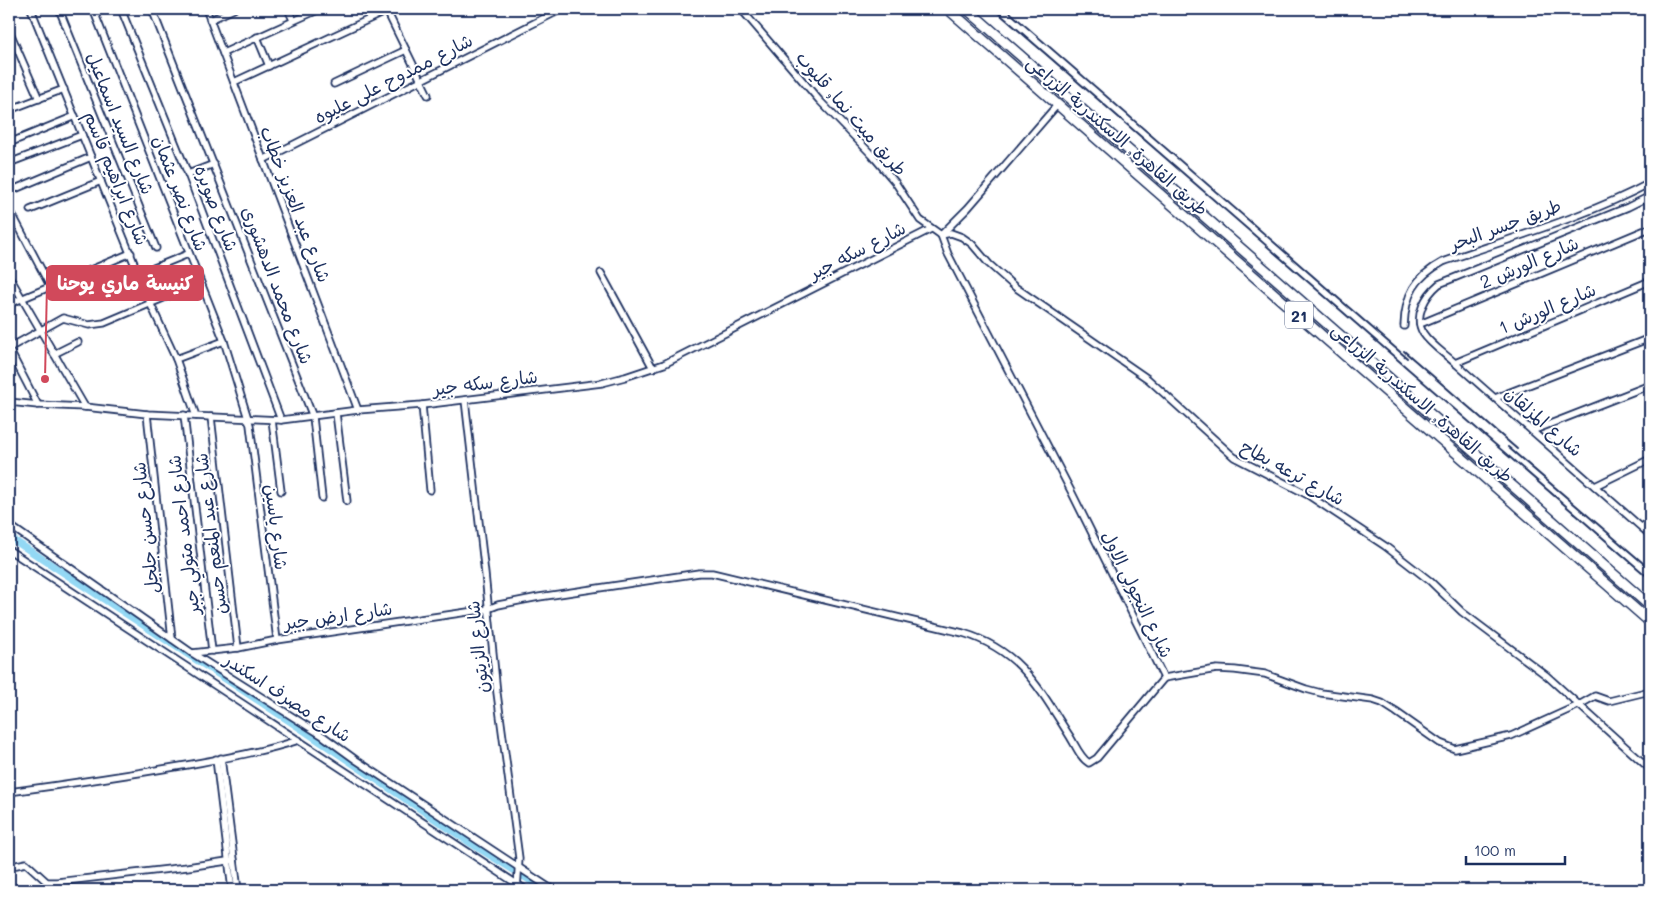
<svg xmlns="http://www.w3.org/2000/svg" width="1659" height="899" viewBox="0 0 1659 899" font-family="Mali,'Playpen Sans Arabic',sans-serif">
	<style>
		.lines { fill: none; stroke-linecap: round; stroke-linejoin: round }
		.canal { stroke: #93d8f4; stroke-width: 7 }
		.minor-casing { stroke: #1b2f5e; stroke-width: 9 }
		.trunk-casing { stroke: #1b2f5e; stroke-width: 12 }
		.minor { stroke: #fff; stroke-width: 5.5 }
		.trunk { stroke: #fff; stroke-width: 9 }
		.rail { stroke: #1b2f5e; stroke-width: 2 }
		.labels { text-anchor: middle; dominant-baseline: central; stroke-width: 4; stroke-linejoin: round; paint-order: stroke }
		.shield { fill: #fff; stroke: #5f6d8e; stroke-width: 1 }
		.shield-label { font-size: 16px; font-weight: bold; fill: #1b2f5e }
		.street-label { font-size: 18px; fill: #1b2f5e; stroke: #fff }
		.leader { fill: none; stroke: #d1495b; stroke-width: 2 }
		.callout-dot { fill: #d1495b; stroke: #fff; stroke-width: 2 }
		.callout { fill: #d1495b; stroke: #d1495b; stroke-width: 2 }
		.callout-label { font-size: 19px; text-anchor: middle; font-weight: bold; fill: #fff }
	</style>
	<rect width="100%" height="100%" fill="#fff"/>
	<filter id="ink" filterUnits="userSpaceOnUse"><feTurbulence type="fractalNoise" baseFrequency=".02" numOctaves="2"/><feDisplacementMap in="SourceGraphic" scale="10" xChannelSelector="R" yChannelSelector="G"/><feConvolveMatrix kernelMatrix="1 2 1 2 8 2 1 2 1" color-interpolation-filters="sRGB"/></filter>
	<g filter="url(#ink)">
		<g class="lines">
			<polyline class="canal" points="9,537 306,732 472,844 545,890"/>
			<g class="minor-casing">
				<g id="minor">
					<polyline points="31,9 151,305 176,359 196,416"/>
					<polyline points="59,9 156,248"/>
					<polyline points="93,9 224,341 250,425 277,640"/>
					<polyline points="121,9 188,174 281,420"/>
					<polyline points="152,9 313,417 322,498"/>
					<polyline points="206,9 358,410"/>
					<polyline points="288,9 293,20"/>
					<polyline points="386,9 428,95"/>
					<polyline points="741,9 819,100 872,155 895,182 920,220 941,235"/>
					<polyline points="210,20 234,9"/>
					<polyline points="9,30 39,99"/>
					<polyline points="257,37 269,66"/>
					<polyline points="223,53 320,9"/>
					<polyline points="234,82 391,9"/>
					<polyline points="334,84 406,50"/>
					<polyline points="9,110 64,89"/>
					<polyline points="9,143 75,116"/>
					<polyline points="263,160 562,9"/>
					<polyline points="9,163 82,135"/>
					<polyline points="188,174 214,164"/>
					<polyline points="15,189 91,157"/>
					<path d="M1650,196L1628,207L1439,284C1426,295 1413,316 1423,333C1430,344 1445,354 1455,363L1650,535"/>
					<polyline points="9,208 50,286"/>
					<polyline points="30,210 101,181"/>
					<polyline points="942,234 968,208 1058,104"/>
					<polyline points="941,235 951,233 962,237 972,244 989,264 1015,287 1148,379 1234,457 1308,495 1385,546 1430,581 1462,612 1547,676 1650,769"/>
					<polyline points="941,235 948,254 1072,493 1164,678"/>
					<polyline points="601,273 653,368"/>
					<polyline points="139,274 188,254"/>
					<polyline points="9,276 85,407"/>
					<polyline points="9,304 131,253"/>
					<polyline points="1420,324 1650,228"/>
					<path d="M1404,326C1405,295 1415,277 1443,262C1511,238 1586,217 1650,183"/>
					<polyline points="9,348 63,318 89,325 104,323 199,283"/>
					<polyline points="9,349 38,405"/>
					<polyline points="54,354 78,342"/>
					<polyline points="176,359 224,341"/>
					<polyline points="1455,363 1650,281"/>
					<polyline points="1495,398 1650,338"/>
					<polyline points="465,400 485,574 497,693 519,858 517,890"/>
					<polyline points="9,402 38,405 85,407 147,414 281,420 358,410 422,405 602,383 625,377 664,364 931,229"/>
					<polyline points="422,405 430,490"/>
					<polyline points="336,413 347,501"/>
					<polyline points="147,414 172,639"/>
					<polyline points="184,415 212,651"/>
					<polyline points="211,417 238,648"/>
					<polyline points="272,420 281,491"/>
					<polyline points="1532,431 1650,385"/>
					<polyline points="1595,486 1650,459"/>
					<polyline points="9,525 192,653 323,736 356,760 553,890"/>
					<polyline points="1642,527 1650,521"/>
					<polyline points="9,550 526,890"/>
					<path d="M192,653L238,648L277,640L488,609L498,605L539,597L699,573H712L963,633C1020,650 1039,688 1069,735C1075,744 1080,758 1089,763L1097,758L1164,678"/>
					<polyline points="1164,678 1217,669 1235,670 1265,674 1306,689 1321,693 1373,700 1382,703 1396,712 1440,743 1455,749 1511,736 1579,705 1595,696 1609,701 1650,691"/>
					<polyline points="221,758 238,890"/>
					<polyline points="216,759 232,890"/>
					<path d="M9,792C68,784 128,775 187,765C225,758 262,752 299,740"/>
					<polyline points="12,866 26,863 47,882 57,882 187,867 234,860"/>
				</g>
			</g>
			<g class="trunk-casing">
				<g id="trunk">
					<polyline points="948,9 1650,622"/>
					<polyline points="967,9 1650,606"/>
				</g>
			</g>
			<use href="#minor" class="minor"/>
			<use href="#trunk" class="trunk"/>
			<g class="rail">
				<polyline points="994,9 1650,579"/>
				<polyline points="1006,9 1407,358"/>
				<polyline points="1404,351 1517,449"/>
				<polyline points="1508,447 1650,569"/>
			</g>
		</g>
	</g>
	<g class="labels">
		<rect class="shield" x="1285" y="301.5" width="28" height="27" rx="4"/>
		<g class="shield-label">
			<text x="1299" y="315">21</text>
		</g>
		<g class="street-label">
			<text transform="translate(393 78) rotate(-27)">شارع ممدوح على عليوه</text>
			<text transform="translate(852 113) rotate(49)">طريق ميت نما, قليوب</text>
			<text transform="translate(121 123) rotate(68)">شارع السيد اسماعيل</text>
			<text transform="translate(1118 135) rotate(41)">طريق القاهرة, الاسكندرية الزراعى</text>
			<text transform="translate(117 178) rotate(68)">شارع ابراهيم قاسم</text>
			<text transform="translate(181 193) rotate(69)">شارع نصر عثمان</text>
			<text transform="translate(296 204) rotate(69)">شارع عبد العزيز خطاب</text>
			<text transform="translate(217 208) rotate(69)">شارع صويره</text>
			<text transform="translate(1505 224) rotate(-20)">طريق جسر البحر</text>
			<text transform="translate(857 250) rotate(-27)">شارع سكه جير</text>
			<text transform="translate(1529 262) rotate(-23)">شارع الورش 2</text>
			<text transform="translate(278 285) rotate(69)">شارع محمد الدهشورى</text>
			<text transform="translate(1547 308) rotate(-23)">شارع الورش 1</text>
			<text transform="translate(485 382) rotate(-7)">شارع سكه جير</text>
			<text transform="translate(1423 402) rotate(41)">طريق القاهرة, الاسكندرية الزراعى</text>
			<text transform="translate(1544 421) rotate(41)">شارع المزلقان</text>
			<text transform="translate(1293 472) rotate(29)">شارع ترعه بطاح</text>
			<text transform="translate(277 527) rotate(83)">شارع ياسين</text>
			<text transform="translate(145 528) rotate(-96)">شارع حسن جلجل</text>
			<text transform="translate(210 534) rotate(-97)">شارع عبد المنعم حسن</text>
			<text transform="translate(183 535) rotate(-97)">شارع احمد متولي جبر</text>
			<text transform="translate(1138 594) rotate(64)">شارع النجولى الاول</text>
			<text transform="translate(338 615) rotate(-8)">شارع ارض جبر</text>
			<text transform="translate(477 647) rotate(-96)">شارع الزيتون</text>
			<text transform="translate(288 697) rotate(33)">شارع مصرف اسكندر</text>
		</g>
	</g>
	<path class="leader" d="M45 379L47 283"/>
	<circle class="callout-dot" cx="45" cy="379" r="5"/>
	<rect class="callout" x="47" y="266" width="156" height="34" rx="5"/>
	<g class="callout-label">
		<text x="125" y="290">كنيسة ماري يوحنا</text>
	</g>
	<rect width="1659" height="899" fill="none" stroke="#fff" stroke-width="30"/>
	<rect x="15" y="15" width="1629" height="869" fill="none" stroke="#1b2f5e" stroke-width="2" filter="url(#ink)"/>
	<path d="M1466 856v8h99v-8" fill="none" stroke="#1b2f5e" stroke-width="2.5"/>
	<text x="1474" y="856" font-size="15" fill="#1b2f5e" stroke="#ffffff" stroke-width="4" paint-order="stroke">100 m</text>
</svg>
